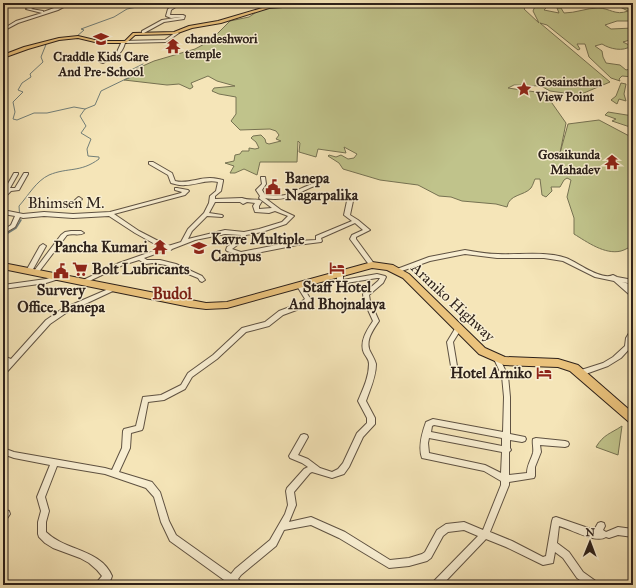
<svg xmlns="http://www.w3.org/2000/svg" width="636" height="588" viewBox="0 0 636 588" font-family="'IM FELL Great Primer',serif">
	<style>
		.green { fill: #c0c38b; stroke: #767252 }
		.lines { fill: none; stroke-linecap: round; stroke-linejoin: round }
		.stream-far1 { stroke: #727f79; stroke-width: 1 }
		.stream { stroke: #727f79; stroke-width: 1.5 }
		.minor-casing { stroke: #5f5242; stroke-width: 2 }
		.major-casing { stroke: #2d211a; stroke-width: 2 }
		.highway-casing { stroke: #2d211a; stroke-width: 2 }
		.minor { fill: #f8eed1; fill-rule: evenodd }
		.major { fill: #eac27c; fill-rule: evenodd }
		.highway { fill: #eac27c; fill-rule: evenodd }
		.labels { text-anchor: middle; dominant-baseline: central; stroke-width: 3; stroke-linejoin: round; paint-order: stroke }
		.far-poi-label { font-size: 13px; font-weight: bold; fill: #2d211a; stroke: #f8eed1; text-anchor: start }
		.poi-label { font-size: 15px; font-weight: bold; fill: #2d211a; stroke: #f8eed1; text-anchor: start }
		.street-label { font-size: 15px; fill: #2d211a; stroke: #f8eed1 }
		.neighbourhood-label { font-size: 16px; font-weight: bold; fill: #7a1f14; stroke: #f8eed1 }
	</style>
	<rect width="100%" height="100%" fill="#f5e5b8"/>
	<filter id="stains"><feTurbulence type="fractalNoise" baseFrequency=".005" numOctaves="4"/><feColorMatrix values="0 0 0 0 .2 0 0 0 0 .09 0 0 0 0 .02 0 0 0 .5 -.17"/></filter>
	<radialGradient id="worn" r=".72"><stop offset=".6" stop-color="#630" stop-opacity="0"/><stop offset="1" stop-color="#630" stop-opacity=".3"/></radialGradient>
	<g class="green">
		<path d="M333,3H529L524,9L539,23L533,11L536,4L533,3H545L548,6L544,10L559,13L557,8H561L564,13C576,13 586,8 598,8C610,8 615,16 628,11L620,7H633V21H617L605,25L611,29L633,28V39L623,42L631,46C623,52 610,49 602,44L595,46L602,51L603,57L606,63L620,65L626,70L633,68V77L622,76L619,79L620,81L611,78L589,57L585,44H577L580,49L578,50L547,25L540,23L610,82L579,95L550,91L541,86L514,85L508,88L536,92L547,96L566,123L560,153L568,124L599,120L633,138V246C629,247 625,250 621,251C605,255 587,242 574,234V218L567,197L571,180L567,178L564,180L560,187H551L552,191L546,197L542,195L540,179H535C534,181 533,185 531,188C524,196 509,194 507,207L496,204L462,201L451,197L439,196L418,185L380,180L343,169L339,163L328,156L329,155L336,157L341,155L348,159L354,158L357,154L344,147L346,153L318,149L316,157L299,152L300,143L298,141L297,162H260L257,175L244,169L235,173H230L234,166L225,163L234,161L235,155L240,154L242,151H249V148L255,149L259,148L256,142L251,138L253,136L261,135L265,139L266,143L269,144L281,141L276,139L279,135L276,131L270,129L240,130L231,121L236,114V97L219,94L212,91L214,88L235,86L217,81L208,76L191,83L193,87L190,89L179,84L167,85L124,80L134,76L136,69L154,61L195,49L210,41L230,21L249,17L258,11L270,7L316,4L320,7H332Z"/>
		<polygon points="621,83 626,84 624,94 626,101 619,99 617,104 611,100 616,96"/>
		<polygon points="608,112 633,116 633,128 612,121 616,119 605,115"/>
		<path d="M622,426L618,455L596,447C604,434 610,434 622,426Z"/>
	</g>
	<g class="lines">
		<g class="stream-far1">
			<polyline points="76,37 84,30 81,29 114,17 127,9 137,7 130,3"/>
			<polyline points="47,42 41,57 43,62 30,74 31,77 22,83 18,90 23,92 13,102 15,112 13,119 17,120 34,113 47,113 74,107 85,109"/>
			<path d="M20,221L19,206C28,196 36,181 49,175C68,167 80,173 99,159V157L88,156L87,149L91,139L81,133L86,126L80,116L85,109L95,105L101,91L132,76L134,73L129,71L143,64"/>
		</g>
		<polyline class="stream" points="3,236 16,228 21,220"/>
		<g class="minor-casing">
			<g id="minor">
				<polygon points="3,3 10,3 3,5"/>
				<path d="M37,3H42L31,9L43,11V12C50,10 65,3 71,3L58,10L18,23L3,31V29L16,21L42,13L26,9Z"/>
				<polygon points="178,3 182,3 171,10 170,15 183,15 185,16 184,19 164,22 144,33 142,33 142,31 162,20 181,17 171,18 166,16 168,9"/>
				<path d="M176,32L179,33L166,42L125,43C122,55 114,58 103,63L100,62L117,52L122,41L165,40Z"/>
				<path d="M149,162H153L172,173L175,181C187,184 198,178 210,178C215,178 218,179 223,180V181L221,191L215,196V199L242,198C248,201 256,198 262,201L259,206V209L272,208L260,199L259,198L260,196L256,190L262,184L261,178V177H265L266,184L262,190L265,195C288,199 292,191 312,184L309,180L311,179H313L317,184V185C296,193 288,202 265,198L281,210L294,216L286,224L262,232L246,235L244,240L232,249L241,252L297,241L316,240V236L352,221L344,215L347,201L346,200L349,198L353,201L350,215L358,220L370,230L356,237V239L375,265L374,266H370L350,239L352,235L363,230L355,223L321,238L322,241L321,242L297,245L241,256L227,251L226,250L227,247L240,238L241,235L225,234L195,240L172,249L171,250H167L144,258L147,260H160L176,264L202,276L205,280L202,282L200,281L198,278L166,265L153,263L146,264L139,260L123,265L83,284L81,283L80,282L81,281L119,263L162,248L135,233L109,216L73,218L44,216L23,218L20,217L15,227L3,234V230L11,225L15,216L3,214V210L23,214L44,212L73,214L110,212L181,193L182,192L175,190V188H177L188,190L189,191L185,195L114,214L139,231L168,246L181,242L188,229L204,213L209,203L210,196L216,191L218,182C207,179 196,185 185,185C180,186 176,184 171,183L168,175L149,164ZM215,202H240L243,204L247,202L255,203L253,206L255,212L269,213L275,211L288,216L282,222L259,229L244,232L225,230L188,239L192,231L207,216L222,217L223,216L222,215L209,213Z"/>
				<polygon points="14,173 18,173 18,174 10,188 15,188 24,173 28,173 28,174 19,190 11,191 5,197 3,198 3,193 6,190 5,189"/>
				<path d="M79,197L82,199L77,205H73L72,204C74,202 76,198 79,197Z"/>
				<path d="M71,231H81L84,233C79,236 72,233 67,235L38,273H34L33,272L34,271L61,235L65,232Z"/>
				<polygon points="43,244 46,246 32,271 29,273 27,272 26,271 40,246"/>
				<path d="M465,250C476,252 487,254 498,254C518,255 547,251 566,258C577,262 601,281 613,275L617,277L633,280V284L622,282L633,285V289L629,288L633,292V297L631,296L614,281L595,277L563,261L544,258H497L465,254L430,261L399,272L396,270L397,269L429,257Z"/>
				<path d="M340,272L343,274V280L377,274L385,276L386,277L383,283L369,295L370,301L379,321C373,330 364,342 371,353C373,357 375,360 376,364C376,377 370,389 366,401L375,418V424L363,437L349,467L344,474L332,478L312,472L310,473L294,492L296,505L289,522L311,517L345,532L390,560L409,558L422,554L425,552L437,530L446,524L464,522L483,530L501,485V481L484,471L422,458C418,447 422,433 426,422L433,419L503,432L504,397L502,376L494,359L495,357H499L508,376L510,397V434L525,437L526,439L525,441L522,442L510,440V448L511,450L509,452V475L527,473C527,465 531,460 533,453C534,448 532,443 533,439L536,438L565,441L568,442L569,444L568,446L565,447L540,445L541,452L535,467V476L534,478L509,482V485L490,532L512,541L543,557L546,556L552,521L553,518L556,517L594,530L598,523L601,522L604,523L605,526L603,530L606,532L618,527L633,529V537L618,535L609,538L606,537C596,544 571,529 559,526L557,543L569,552L583,572L597,582L598,585H587L577,578L563,558L555,552L553,563L543,565L506,547L486,539L442,585H432L433,582L478,536L464,530L448,532L443,536L431,558L427,561L409,566L389,568L339,538L311,525L284,530L276,546L241,575L238,579L241,582L242,585H231L170,541L161,522L154,497L146,488L105,474L57,466L45,497L49,511L46,522V532C65,551 101,549 112,576L111,579L106,585H96L97,582L102,576L97,570L89,563L80,558L53,548L45,543L39,537L38,534V522L41,511L37,497L50,465L14,458L3,454V448L14,452L105,468L112,470L122,448L123,431L124,429L136,426L143,397L161,395L181,385L188,373L213,355L242,328L265,322L279,311L298,304L305,299L297,286L300,284L302,285L311,300L302,308L283,315L269,326L246,332L217,359L192,377L185,389L164,400L148,402L143,428L142,430L131,433L130,448L119,472L152,482L160,492L169,521L176,535L231,574L235,569L270,540L285,514L288,505L286,491L287,488L304,469L308,467L302,463L290,458L289,456L301,435L304,434L307,435L308,437L298,455L308,459L320,468L332,472L338,469L343,463L357,433L367,423V418L358,401C363,389 369,377 369,364C369,359 366,357 364,353C359,342 367,330 373,321L364,301L363,294L378,281L380,278H377L340,284L337,282V274ZM434,425L502,438V446L431,432L432,426ZM429,438L502,452L501,473L485,465L429,453L428,443Z"/>
				<polygon points="60,275 62,276 63,277 62,278 46,283 3,289 3,285 46,279"/>
				<polygon points="113,287 116,289 115,290 66,313 50,324 5,374 3,375 3,368 7,363 3,362 3,356 11,359 46,320 62,309"/>
				<polygon points="456,327 460,327 461,329 453,342 458,372 457,374 455,375 453,374 452,372 447,342"/>
				<polygon points="631,330 633,330 631,347 621,358 608,366 580,376 578,375 577,373 578,371 603,363 613,357 625,346 626,338"/>
				<polygon points="6,510 9,511 10,514 6,520 3,521 3,511"/>
			</g>
		</g>
		<g class="major-casing">
			<polygon id="major" points="306,3 326,3 324,4 269,8 221,23 192,28 175,34 135,35 126,43 99,43 78,38 59,40 28,49 3,58 3,55 24,47 59,38 78,36 99,41 125,41 133,33 174,32 189,26 218,21 269,6"/>
		</g>
		<g class="highway-casing">
			<polygon id="highway" points="372,262 393,265 409,274 485,348 505,357 558,359 578,365 633,413 633,423 629,422 570,371 558,367 504,365 479,354 403,278 387,270 372,268 227,308 206,309 190,307 3,269 3,263 206,303 227,302"/>
		</g>
		<use href="#minor" class="minor"/>
		<use href="#major" class="major"/>
		<use href="#highway" class="highway"/>
	</g>
	<defs>
		<g id="school-bare" transform="scale(1.2)"><path d="M0-5L7-2L0 1L-7-2ZM-4 1L0 2.5L4 1V4Q0 6-4 4Z" fill="#8f2418" stroke="#f8eed1" stroke-width="2.5" paint-order="stroke"/></g>
		<g id="temple-bare" transform="scale(1.2)"><path d="M0-6L5-2H3V0L6.5 2.5H4V6H1.5V3h-3V6H-4V2.5H-6.5L-3 0V-2H-5Z" fill="#8f2418" stroke="#f8eed1" stroke-width="2.5" paint-order="stroke"/></g>
		<g id="sight-bare" transform="scale(1.2)"><path d="M0-6L1.8-2.2L6-1.7L2.9 1.2L3.7 5.4L0 3.3L-3.7 5.4L-2.9 1.2L-6-1.7L-1.8-2.2Z" fill="#8f2418" stroke="#f8eed1" stroke-width="2.5" paint-order="stroke"/></g>
		<g id="civic-bare" transform="scale(1.2)"><path d="M-.6-6.5H3V-4.5H.6V-3L4-1V1h2V6H-6V1h2V-1L-.6-3ZM-1.2 2.5V6h2.4V2.5Z" fill="#8f2418" stroke="#f8eed1" stroke-width="2.5" paint-order="stroke"/></g>
		<g id="university-bare" transform="scale(1.2)"><path d="M0-5L7-2L0 1L-7-2ZM-4 1L0 2.5L4 1V4Q0 6-4 4Z" fill="#8f2418" stroke="#f8eed1" stroke-width="2.5" paint-order="stroke"/></g>
		<g id="hotel-bare" transform="scale(1.2)"><path d="M-6-4.5h1.5V1H6V5H4.5V3h-9V5H-6ZM-4 0a1.8 1.8 0 1 1 3.6 0ZM.5 0V-2.5h3Q6-2.5 6 0Z" fill="#8f2418" stroke="#f8eed1" stroke-width="2.5" paint-order="stroke"/></g>
		<g id="supermarket-bare" transform="scale(1.2)"><path d="M-6-5.5h2.5l.6 2H6L4.5 2H-2.5L-4.4-4H-6ZM-1.5 3.2a1.3 1.3 0 1 0 .1 0ZM3 3.2a1.3 1.3 0 1 0 .1 0Z" fill="#8f2418" stroke="#f8eed1" stroke-width="2.5" paint-order="stroke"/></g>
	</defs>
	<g fill-rule="evenodd">
		<use href="#school-bare" x="101" y="39"/>
		<use href="#temple-bare" x="173" y="46"/>
		<use href="#sight-bare" x="524" y="89"/>
		<use href="#temple-bare" x="612" y="162"/>
		<use href="#civic-bare" x="273" y="187"/>
		<use href="#temple-bare" x="160" y="247"/>
		<use href="#university-bare" x="199" y="248"/>
		<use href="#hotel-bare" x="337" y="268"/>
		<use href="#supermarket-bare" x="80" y="269"/>
		<use href="#civic-bare" x="61" y="271"/>
		<use href="#hotel-bare" x="544" y="373"/>
	</g>
	<g class="labels">
		<g class="far-poi-label">
			<text x="185" y="39">chandeshwori<tspan x="185" dy="15">temple</tspan></text>
			<text x="101" y="57" text-anchor="middle">Craddle Kids Care<tspan x="101" dy="15">And Pre-School</tspan></text>
			<text x="536" y="82">Gosainsthan<tspan x="536" dy="15">View Point</tspan></text>
			<text x="600" y="155" text-anchor="end">Gosaikunda<tspan x="600" dy="15">Mahadev</tspan></text>
		</g>
		<g class="poi-label">
			<text x="285" y="178">Banepa<tspan x="285" dy="17">Nagarpalika</tspan></text>
			<text x="211" y="239">Kavre Multiple<tspan x="211" dy="17">Campus</tspan></text>
			<text x="148" y="247" text-anchor="end">Pancha Kumari</text>
			<text x="92" y="269">Bolt Lubricants</text>
			<text x="337" y="287" text-anchor="middle">Staff Hotel<tspan x="337" dy="17">And Bhojnalaya</tspan></text>
			<text x="61" y="290" text-anchor="middle">Survery<tspan x="61" dy="17">Office, Banepa</tspan></text>
			<text x="532" y="373" text-anchor="end">Hotel Arniko</text>
		</g>
		<g class="street-label">
			<text x="66" y="203">Bhimsen M.</text>
			<text transform="translate(453 302) rotate(43)">Araniko Highway</text>
		</g>
		<g class="neighbourhood-label">
			<text x="172" y="293">Budol</text>
		</g>
	</g>
	<rect width="636" height="588" fill="none" stroke="#f5e5b8" stroke-width="16"/>
	<rect x="4" y="4" width="628" height="580" fill="none" stroke="#2d211a" stroke-width="2"/>
	<rect x="8" y="8" width="620" height="572" fill="none" stroke="#2d211a"/>
	<g transform="translate(590 542) rotate(1)" stroke="#f8eed1" stroke-width="3" paint-order="stroke">
	<path d="M0-3L7 15L0 10L-7 15Z" fill="#2d211a"/>
	<text y="-6" font-size="11" font-weight="bold" text-anchor="middle" fill="#2d211a">N</text>
	</g>
	<rect width="100%" height="100%" filter="url(#stains)"/>
	<rect width="100%" height="100%" fill="url(#worn)"/>
</svg>
